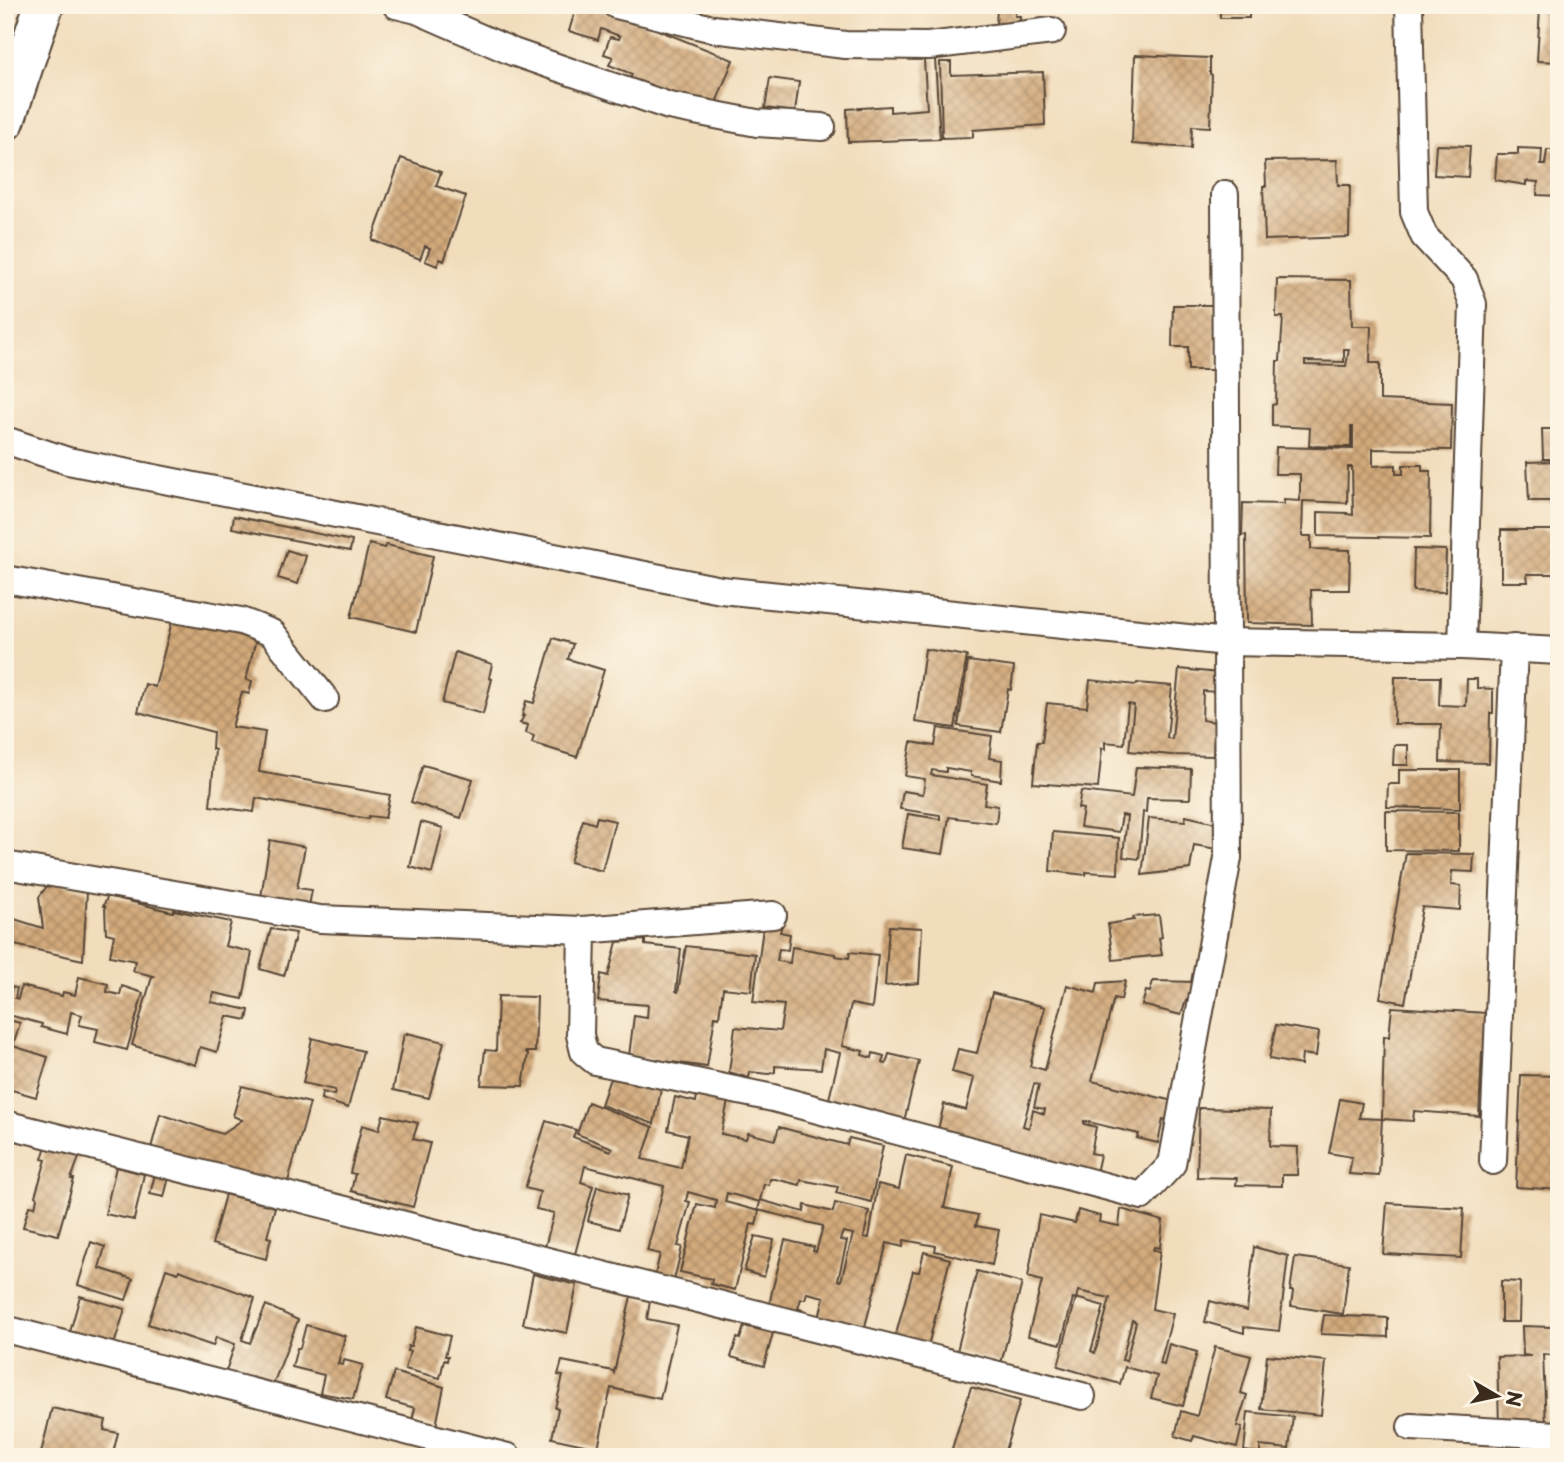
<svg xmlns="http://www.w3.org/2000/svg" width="1564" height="1462" viewBox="0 0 1564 1462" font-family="'Playpen Sans',sans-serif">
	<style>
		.building { fill: url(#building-cross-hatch); fill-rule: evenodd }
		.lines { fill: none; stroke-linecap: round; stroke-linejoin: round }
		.street-casing { stroke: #564536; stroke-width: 30 }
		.primary-casing { stroke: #564536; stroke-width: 42 }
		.street { stroke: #fff; stroke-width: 26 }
		.primary { stroke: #fff; stroke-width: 38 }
	</style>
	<defs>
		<pattern id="building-cross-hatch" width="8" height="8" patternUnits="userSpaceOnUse" patternTransform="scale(1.75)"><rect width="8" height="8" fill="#d2a97a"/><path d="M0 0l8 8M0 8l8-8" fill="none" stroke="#ac8a63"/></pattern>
	</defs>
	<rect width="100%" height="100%" fill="#fcf5e5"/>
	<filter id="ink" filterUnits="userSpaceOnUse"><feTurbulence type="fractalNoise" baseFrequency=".0143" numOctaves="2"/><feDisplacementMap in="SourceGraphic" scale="14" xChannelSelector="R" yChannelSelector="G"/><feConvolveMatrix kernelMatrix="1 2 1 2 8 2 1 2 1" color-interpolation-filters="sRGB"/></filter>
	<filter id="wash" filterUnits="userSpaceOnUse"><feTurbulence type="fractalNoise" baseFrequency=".00686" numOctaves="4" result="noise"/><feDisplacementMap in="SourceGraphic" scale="28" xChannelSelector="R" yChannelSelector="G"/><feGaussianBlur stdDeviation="1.57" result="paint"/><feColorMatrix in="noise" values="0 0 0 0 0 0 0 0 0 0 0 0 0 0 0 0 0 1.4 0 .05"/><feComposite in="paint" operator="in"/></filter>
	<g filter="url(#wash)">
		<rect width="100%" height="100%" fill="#f1ddbc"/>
		<g id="blocks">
			<g class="building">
				<polygon points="577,5 628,18 733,60 712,113 629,82 632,74 609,65 613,57 604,54 610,37 619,39 620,36 601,29 598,40 569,31"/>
				<rect x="1220" y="5" width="29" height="13"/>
				<polygon points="1521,5 1559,5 1559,62 1537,61 1540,8 1521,7"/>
				<polygon points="997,7 1016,7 1015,16 1020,16 1020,27 996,27"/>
				<polygon points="1135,55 1210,58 1210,74 1212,75 1210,127 1192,126 1191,148 1132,144"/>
				<polygon points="935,59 940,139 848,142 847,109 890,106 890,112 927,109 924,60"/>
				<polygon points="940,62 951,62 951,75 1043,72 1045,125 973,130 973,137 942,138"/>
				<polygon points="770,78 799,82 795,112 765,108"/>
				<polygon points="1436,145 1470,146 1468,177 1434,175"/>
				<polygon points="1518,148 1542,149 1541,165 1545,165 1547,150 1559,150 1559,196 1537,195 1538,182 1526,181 1526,185 1495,180 1497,154 1518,154"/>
				<polygon points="401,158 441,172 436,186 466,196 444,261 440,259 437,266 425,261 430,248 425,246 420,259 372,240"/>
				<polygon points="1337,160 1338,185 1350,185 1349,237 1265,240 1263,186 1266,186 1265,161"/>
				<path d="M1277,279L1351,280L1352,326H1371L1370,363H1380V400L1452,403L1451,450L1373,449V466L1396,465V474H1403V465H1422V471H1431L1430,538L1318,536V512L1347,513V514L1353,515L1352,467H1348L1347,503L1303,501L1302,536H1311V549L1350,550L1349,590H1311L1312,625L1247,623L1246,535H1242L1243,503L1284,504V500L1300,501V474H1275L1276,447L1353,449V427H1351V447L1309,446L1310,428L1272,426V405L1276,404L1277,361H1280L1283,317H1276ZM1344,349H1349L1346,366L1305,365V361L1344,362Z"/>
				<polygon points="1173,305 1214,305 1217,370 1188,370 1188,347 1172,347"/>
				<polygon points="1542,429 1559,429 1559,459 1543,459"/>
				<polygon points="1559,461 1559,501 1529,501 1527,462"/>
				<polygon points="234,516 352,541 350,551 232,528"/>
				<polygon points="1501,530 1559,530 1559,574 1527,574 1528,582 1501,582"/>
				<polygon points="369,544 385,548 386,545 391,546 433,556 416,632 351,617"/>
				<polygon points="1414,549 1446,550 1445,592 1413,591"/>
				<polygon points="287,550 306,556 298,584 278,578"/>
				<polygon points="176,606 259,627 246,680 252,681 249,694 242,692 232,727 265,732 259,772 390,795 385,818 369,816 368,819 256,798 254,812 210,806 215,750 212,749 213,732 138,712 145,684 155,687"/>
				<polygon points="553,638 573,644 568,659 604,670 577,757 532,743 534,736 526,733 528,725 520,723 524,716 522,716 526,701 534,703"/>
				<polygon points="925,649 967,656 955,728 915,722"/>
				<polygon points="455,652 492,664 489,678 492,679 483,714 442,703"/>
				<polygon points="968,661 1014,667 1011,690 1008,689 1001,732 958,726"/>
				<polygon points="1179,669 1219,673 1219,692 1203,691 1202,720 1215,722 1213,756 1171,755 1129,751 1134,705 1128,704 1124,744 1105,742 1105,749 1102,748 1098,788 1033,783 1037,742 1042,742 1047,703 1087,707 1090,680 1136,685 1137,683 1172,686 1167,738 1172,739"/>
				<polygon points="1395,677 1440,677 1439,705 1466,706 1467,679 1477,679 1477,688 1493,689 1493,713 1490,713 1489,763 1440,762 1441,724 1394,724"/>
				<polygon points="938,728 992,736 989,758 1002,760 1001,781 971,776 971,772 946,768 946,772 932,770 931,775 987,784 984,804 998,806 996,823 949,817 943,854 902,848 908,814 940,819 940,815 900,809 903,791 923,794 925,779 905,776 911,742 935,746"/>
				<polygon points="1394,745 1408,745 1408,765 1393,765"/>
				<polygon points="423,765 473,779 461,818 411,802"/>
				<polygon points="1136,767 1191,769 1190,799 1147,798 1146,812 1143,812 1139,859 1123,857 1127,816 1122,815 1119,832 1080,827 1083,809 1078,808 1081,791 1132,797"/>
				<polygon points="1399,770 1460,770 1460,809 1387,807 1388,784 1399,784"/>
				<polygon points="1386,811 1459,812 1459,851 1386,850"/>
				<polygon points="1186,816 1220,824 1217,849 1194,845 1190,869 1142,875 1149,818 1185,821"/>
				<polygon points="597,817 615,821 602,871 570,862 583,820 595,824"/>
				<polygon points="421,822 443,828 432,873 410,867"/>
				<polygon points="1053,832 1119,838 1118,874 1086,872 1086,875 1050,871"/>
				<polygon points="270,840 305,847 297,888 312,890 309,906 261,897"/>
				<polygon points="1406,853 1474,854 1473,872 1452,871 1451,885 1461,886 1460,910 1422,907 1405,1003 1380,998"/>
				<polygon points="50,882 87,891 83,960 5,943 5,916 43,928 39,897"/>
				<polygon points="108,896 173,912 174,910 231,922 225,946 252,952 243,999 214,993 211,1002 249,1010 247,1020 227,1016 217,1052 200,1047 195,1065 132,1045 152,977 154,976 133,971 136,961 110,956 114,935 106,933 105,906 103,906"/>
				<polygon points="1159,915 1162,937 1159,938 1162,955 1113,960 1108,924 1134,920 1133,917"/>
				<polygon points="782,925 780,932 790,934 788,950 779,949 777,961 790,963 792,947 835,954 835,956 849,958 850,952 878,955 872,1008 851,1004 842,1046 863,1051 862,1055 872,1058 873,1053 884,1056 882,1063 886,1064 889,1054 919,1061 904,1121 829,1099 840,1053 824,1049 821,1069 775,1066 775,1072 769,1074 750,1072 749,1078 729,1072 735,1027 780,1031 784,1005 753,1002 763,928"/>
				<polygon points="889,926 922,928 919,983 885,986"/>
				<polygon points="271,929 296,933 284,976 260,969"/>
				<polygon points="645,940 645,945 681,949 676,991 678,992 686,946 755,954 751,991 723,988 719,1017 715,1016 707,1067 629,1056 634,1016 647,1018 648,1005 598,1001 601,974 608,976 617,942"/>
				<polygon points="79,977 108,984 107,992 120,995 122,986 143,993 127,1050 95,1042 98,1029 79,1025 82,1015 71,1012 67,1034 41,1027 42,1024 5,1014 5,986 17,988 15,998 18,999 21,986 62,996 63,992 75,995"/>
				<path d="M1125,981L1121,1000L1114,998L1092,1081L1173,1101L1169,1121L1163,1119L1158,1143L1137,1138L1139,1134L1084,1121V1124L1096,1127L1091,1153L1100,1155L1096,1173L937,1134L944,1104L966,1110L974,1078L952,1072L958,1049L977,1053L992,993L1045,1007L1030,1066L1045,1070L1067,985L1096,993L1098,983ZM1034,1084L1039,1085L1034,1107L1045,1109L1044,1114L1033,1110L1029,1128L1023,1126Z"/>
				<polygon points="1153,981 1195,982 1191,1001 1186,1000 1181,1015 1142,1005 1146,991 1150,992"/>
				<polygon points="498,996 537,997 535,1052 526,1052 528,1054 523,1086 481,1085 485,1050 496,1051"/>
				<polygon points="1392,1007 1486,1013 1486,1052 1482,1052 1479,1116 1414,1111 1413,1121 1382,1119 1384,1036 1389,1037"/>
				<polygon points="5,1019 20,1023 13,1046 48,1057 36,1097 5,1088"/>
				<polygon points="1276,1025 1319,1032 1316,1056 1302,1054 1301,1065 1269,1059"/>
				<polygon points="407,1033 444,1042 429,1098 393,1090 404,1034 407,1035"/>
				<polygon points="312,1038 363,1051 348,1108 321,1099 322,1092 334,1095 335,1090 303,1083"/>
				<polygon points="1521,1075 1559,1076 1559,1190 1516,1187"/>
				<polygon points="616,1077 661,1089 654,1124 601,1105 609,1081"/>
				<polygon points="242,1086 310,1103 287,1185 150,1152 160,1114 222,1134 242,1120 233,1116"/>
				<path d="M697,1094L728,1101L721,1134L746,1139L748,1133L775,1140L779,1127L847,1145L849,1138L883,1146L871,1202L836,1193L838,1187L801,1180L800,1185L775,1179H770L769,1185L764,1184L760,1200L804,1212L805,1205L833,1212L835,1203L869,1211L864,1237L869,1238L878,1184L899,1189L906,1155L953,1167L944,1208L978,1215L976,1226L999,1230L992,1265L935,1251L936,1246L904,1240L903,1247L887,1243L864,1330L819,1318L824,1297L807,1293L805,1299H801L798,1308L802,1310L801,1315L769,1307L772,1291L785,1240L814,1247L813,1251L816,1252L823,1226L758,1210L760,1202L727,1193L725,1202L759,1211L756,1225L751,1224L735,1290L711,1284L712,1279L680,1272L697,1204L715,1208L716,1200L688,1192L686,1201L690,1202L678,1246L682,1247L674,1280L655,1275L660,1254L647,1251L664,1186L585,1166L581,1182L593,1186L575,1254L545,1247L554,1213L536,1209L540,1192L525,1188L546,1121L576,1130L573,1137L611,1151L613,1148L577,1134L588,1102L653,1127L642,1159L681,1168L688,1135L668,1130L675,1097L696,1102ZM843,1232L853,1234L841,1281L838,1280L847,1241L840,1240Z"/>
				<polygon points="1340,1099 1362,1103 1359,1118 1382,1119 1379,1176 1349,1174 1352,1157 1329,1153"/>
				<polygon points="1199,1108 1271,1110 1270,1146 1298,1147 1297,1175 1282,1175 1282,1186 1236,1185 1237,1178 1197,1177"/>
				<polygon points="383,1115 418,1123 413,1139 430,1143 413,1207 351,1191 355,1174 350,1173 362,1125 379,1130"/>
				<polygon points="46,1146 80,1155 71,1179 74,1179 58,1235 23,1227 29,1206 35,1207 37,1198 35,1196 46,1160 42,1159"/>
				<polygon points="116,1167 144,1174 134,1220 105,1214"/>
				<polygon points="155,1174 169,1177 164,1197 150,1194"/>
				<polygon points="597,1186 628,1195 619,1229 588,1221"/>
				<polygon points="225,1194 275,1207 267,1237 271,1238 266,1259 212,1244"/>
				<polygon points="1387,1203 1464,1208 1461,1258 1383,1254"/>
				<path d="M1121,1209L1163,1221L1160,1248L1154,1247L1153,1250L1160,1251L1152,1309L1173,1314L1160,1364L1164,1365L1169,1344L1197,1352L1183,1406L1151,1398L1157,1376L1125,1367L1120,1384L1058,1366L1076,1298L1104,1306L1091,1351L1095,1353L1110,1298L1078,1291L1076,1299L1073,1298L1061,1344L1028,1336L1042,1281L1028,1277L1039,1215L1075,1223L1078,1210L1100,1216L1099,1222L1119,1226ZM1132,1320L1136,1322L1126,1361L1122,1360Z"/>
				<polygon points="755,1236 774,1240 764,1277 744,1271"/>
				<polygon points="91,1242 105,1247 99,1268 133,1279 126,1300 78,1285"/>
				<polygon points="1254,1247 1288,1256 1279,1331 1244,1327 1244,1333 1205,1322 1210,1301 1247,1311"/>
				<polygon points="924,1252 950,1259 928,1346 895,1338 913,1271 919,1272"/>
				<polygon points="1295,1257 1349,1264 1343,1314 1291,1306 1293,1291 1290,1291"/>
				<polygon points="166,1269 178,1273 179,1270 255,1298 242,1340 250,1343 266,1305 298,1320 272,1387 225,1374 235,1344 216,1337 213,1346 148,1324"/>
				<polygon points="977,1271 1022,1283 1001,1363 957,1351"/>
				<polygon points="533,1274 577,1285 567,1333 523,1324"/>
				<polygon points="1501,1281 1520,1282 1519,1322 1501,1322"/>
				<polygon points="80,1296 125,1309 114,1345 70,1332"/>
				<polygon points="631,1296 650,1301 647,1319 677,1325 660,1399 611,1388 598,1448 552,1438 558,1409 555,1408 563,1376 558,1375 562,1361 613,1371 614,1373"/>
				<polygon points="1324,1315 1388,1318 1388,1337 1321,1334"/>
				<polygon points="306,1325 345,1336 338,1364 343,1365 344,1360 363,1365 353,1399 320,1393 324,1375 292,1367 297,1348 300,1348"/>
				<polygon points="744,1326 773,1333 764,1366 731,1357 737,1338 740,1339"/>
				<polygon points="1522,1326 1552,1327 1553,1355 1543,1354 1546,1427 1499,1424 1497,1357 1531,1356 1523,1355"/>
				<polygon points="416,1327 450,1336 445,1356 448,1356 447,1361 444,1360 440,1378 405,1369 410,1351 407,1351 408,1346 411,1346"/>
				<polygon points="1215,1347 1251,1356 1241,1393 1247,1395 1237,1426 1242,1427 1237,1447 1194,1436 1192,1441 1175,1436 1181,1411 1197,1416"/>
				<polygon points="1267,1355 1326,1361 1321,1415 1261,1409"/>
				<polygon points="394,1372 444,1387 436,1426 412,1420 415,1408 386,1400"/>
				<polygon points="971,1387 1020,1401 1003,1457 951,1457 951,1452"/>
				<polygon points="52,1408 106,1420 104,1430 118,1433 112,1457 40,1457"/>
				<polygon points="1248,1412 1293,1417 1289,1449 1260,1446 1260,1453 1244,1451"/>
			</g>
		</g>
	</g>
	<g filter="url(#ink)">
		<use href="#blocks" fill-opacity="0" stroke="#564536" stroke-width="2"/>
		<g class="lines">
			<g class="street-casing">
				<g id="street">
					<polyline points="396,5 417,10 513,52 669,106 757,123 822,127"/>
					<polyline points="616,5 713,29 845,45 928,46 1052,31"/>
					<polyline points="1409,5 1414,212 1424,236 1464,279 1473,304 1462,646"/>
					<polyline points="5,440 68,461 721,590 1227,642 1462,646 1559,651"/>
					<polyline points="5,579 241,621 272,633 325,699"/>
					<polyline points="5,865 320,919 582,930 773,915"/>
					<polyline points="582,930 580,1035 584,1052 595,1061 773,1098 1142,1196 1172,1164 1228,858 1225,194"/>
					<polyline points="5,1124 1082,1396"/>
					<polyline points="1493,1161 1514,648"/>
					<polyline points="5,1329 508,1457"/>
					<polyline points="1411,1427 1559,1435"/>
				</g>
			</g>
			<g class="primary-casing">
				<polyline id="primary" points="5,121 44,5"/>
			</g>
			<use href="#street" class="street"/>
			<use href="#primary" class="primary"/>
		</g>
	</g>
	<rect width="1564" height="1462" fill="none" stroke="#fcf5e5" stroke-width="28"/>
	<g transform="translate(1497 1396) rotate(99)" stroke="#fcf5e5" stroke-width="5" paint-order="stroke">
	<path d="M0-5L12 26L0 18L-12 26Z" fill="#3b2a1e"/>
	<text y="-10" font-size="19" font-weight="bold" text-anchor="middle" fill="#3b2a1e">N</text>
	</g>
</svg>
